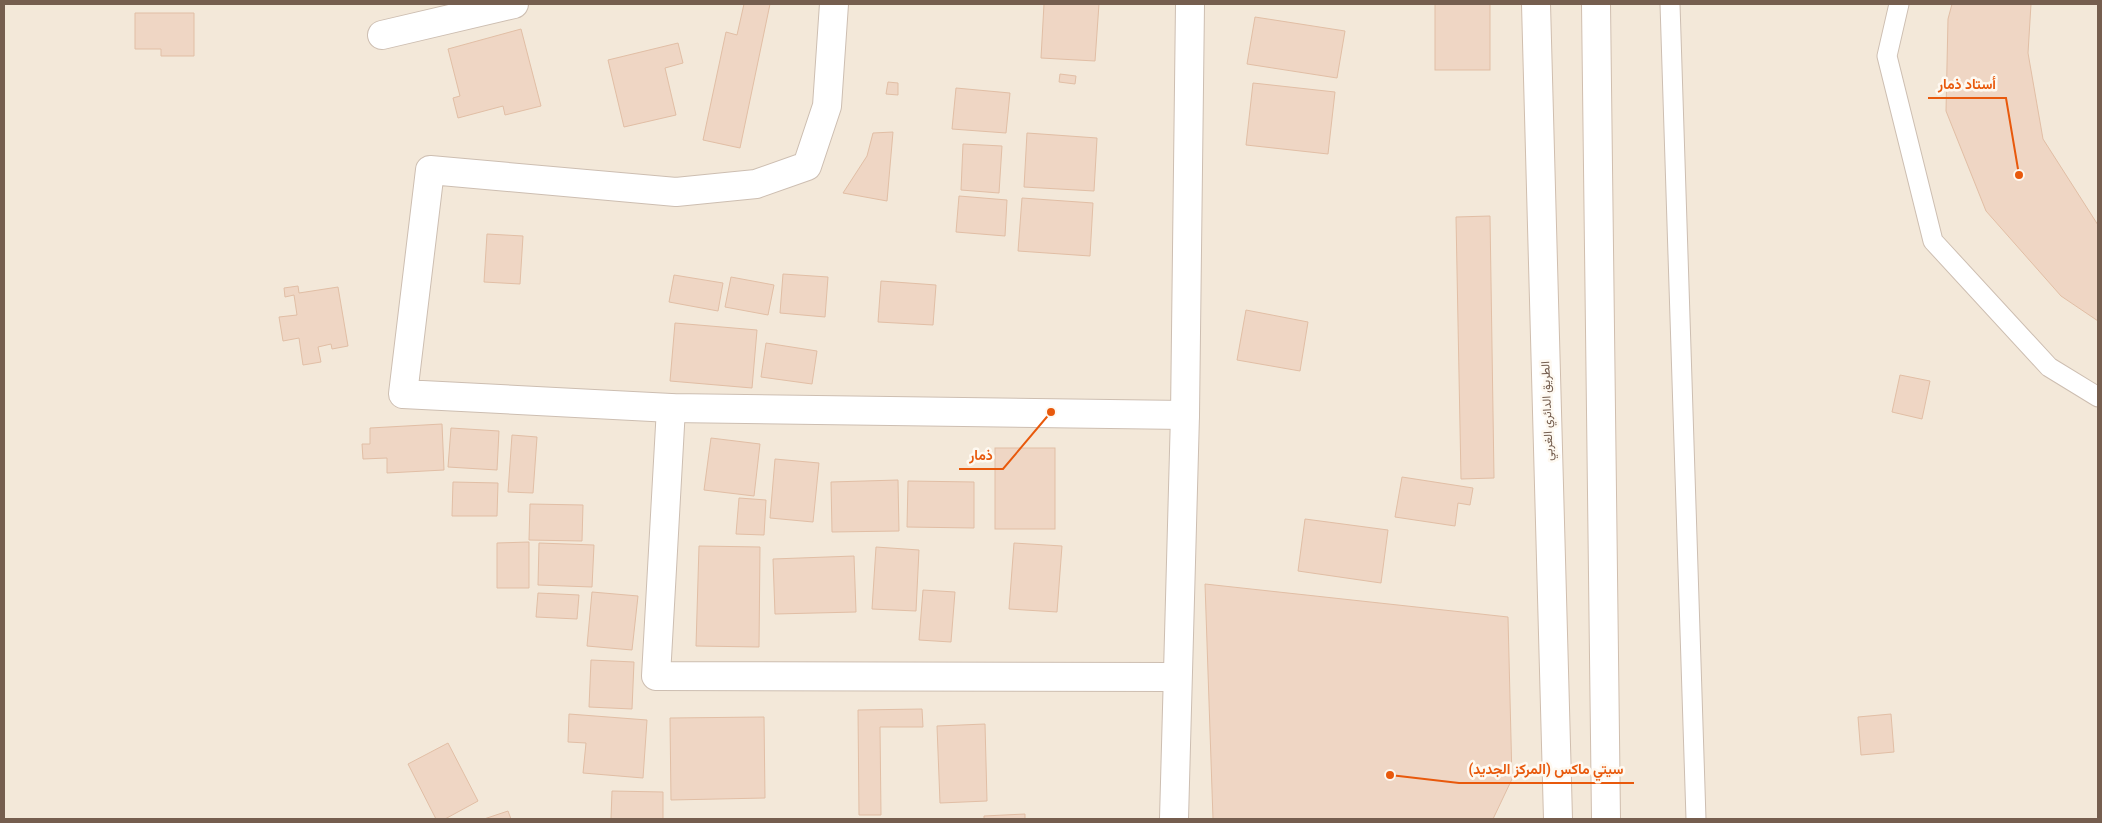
<svg xmlns="http://www.w3.org/2000/svg" width="2102" height="823" viewBox="0 0 2102 823" font-family="Roboto,Vazirmatn,sans-serif">
	<style>
		.residential { fill: #f3e8d9 }
		.building { fill: #efd6c4; stroke: #e1bea5 }
		.lines { fill: none; stroke-linecap: round; stroke-linejoin: round }
		.service-casing { stroke: #cdbeb1; stroke-width: 21 }
		.minor-casing { stroke: #cdbeb1; stroke-width: 30 }
		.secondary-casing { stroke: #d0beae; stroke-width: 30 }
		.service { stroke: #fff; stroke-width: 19 }
		.minor { stroke: #fff; stroke-width: 28 }
		.secondary { stroke: #fff; stroke-width: 28 }
		.labels { text-anchor: middle; dominant-baseline: central; stroke-width: 5; stroke-linejoin: round; paint-order: stroke }
		.street-label { font-size: 12px; fill: #755e4f; stroke: #fef9f1 }
		.leader { fill: none; stroke: #e8590c; stroke-width: 2 }
		.callout-dot { fill: #e8590c; stroke: #fef9f1; stroke-width: 2 }
		.callout-label { font-size: 14px; text-anchor: middle; font-weight: bold; fill: #e8590c; stroke: #fef9f1; stroke-width: 5; stroke-linejoin: round; paint-order: stroke }
	</style>
	<rect width="100%" height="100%" fill="#fbf5ea"/>
	<rect class="residential" x="4" y="4" width="2094" height="815"/>
	<g class="building">
		<polygon points="744,4 770,4 740,148 703,140 726,32 737,35"/>
		<polygon points="1044,4 1099,4 1095,61 1041,58"/>
		<rect x="1435" y="4" width="55" height="66"/>
		<polygon points="1952,4 2031,4 2028,53 2043,139 2098,225 2098,321 2061,296 1986,211 1946,111 1948,19"/>
		<polygon points="135,13 194,13 194,56 161,56 161,49 135,49"/>
		<polygon points="1255,17 1345,31 1337,78 1247,64"/>
		<polygon points="521,29 541,106 505,115 503,106 458,118 453,98 460,96 448,49"/>
		<polygon points="678,43 683,63 665,68 676,115 624,127 608,60"/>
		<polygon points="1060,74 1076,76 1075,84 1059,82"/>
		<polygon points="888,82 898,83 898,95 886,94"/>
		<polygon points="1253,83 1335,92 1328,154 1246,145"/>
		<polygon points="956,88 1010,93 1006,133 952,129"/>
		<polygon points="893,132 887,201 843,193 867,156 873,133"/>
		<polygon points="1027,133 1097,138 1094,191 1024,187"/>
		<polygon points="963,144 1002,146 999,193 961,190"/>
		<polygon points="959,196 1007,200 1005,236 956,232"/>
		<polygon points="1022,198 1093,203 1090,256 1018,251"/>
		<polygon points="1490,216 1494,478 1461,479 1456,217"/>
		<polygon points="487,234 523,236 520,284 484,282"/>
		<polygon points="783,274 828,277 825,317 780,313"/>
		<polygon points="674,275 723,283 718,311 669,302"/>
		<polygon points="731,277 774,285 768,315 725,307"/>
		<polygon points="881,281 936,285 933,325 878,322"/>
		<polygon points="298,286 299,293 338,287 348,346 332,349 331,344 318,347 321,362 303,365 299,338 283,341 279,317 297,315 294,295 285,297 284,288"/>
		<polygon points="1246,310 1308,322 1300,371 1237,360"/>
		<polygon points="675,323 757,330 752,388 670,381"/>
		<polygon points="766,343 817,351 812,384 761,377"/>
		<polygon points="1900,375 1930,381 1922,419 1892,412"/>
		<polygon points="442,424 444,470 387,473 387,458 363,459 362,444 370,444 370,428"/>
		<polygon points="451,428 499,431 497,470 448,467"/>
		<polygon points="512,435 537,437 533,493 508,492"/>
		<polygon points="711,438 760,444 754,496 704,490"/>
		<rect x="995" y="448" width="60" height="81"/>
		<polygon points="775,459 819,463 813,522 770,518"/>
		<polygon points="1402,477 1473,488 1470,505 1458,503 1455,526 1395,517"/>
		<polygon points="898,480 899,531 832,532 831,482"/>
		<polygon points="908,481 974,482 974,528 907,527"/>
		<polygon points="453,482 498,483 497,516 452,516"/>
		<polygon points="739,498 766,500 764,535 736,534"/>
		<polygon points="530,504 583,505 582,541 529,540"/>
		<polygon points="1305,519 1388,530 1381,583 1298,571"/>
		<polygon points="529,542 529,588 497,588 497,543"/>
		<polygon points="539,543 594,545 592,587 538,585"/>
		<polygon points="1014,543 1062,546 1057,612 1009,609"/>
		<polygon points="699,546 760,547 759,647 696,646"/>
		<polygon points="876,547 919,550 916,611 872,609"/>
		<polygon points="854,556 856,612 775,614 773,559"/>
		<polygon points="1205,584 1508,617 1512,779 1493,819 1213,819"/>
		<polygon points="923,590 955,592 951,642 919,640"/>
		<polygon points="592,592 638,596 632,650 587,646"/>
		<polygon points="538,593 579,595 577,619 536,617"/>
		<polygon points="591,660 634,662 632,709 589,707"/>
		<polygon points="922,709 923,727 880,727 881,815 859,815 858,710"/>
		<polygon points="569,714 647,720 643,778 583,773 586,743 568,742"/>
		<polygon points="1891,714 1894,752 1861,755 1858,717"/>
		<polygon points="764,717 765,798 671,800 670,718"/>
		<polygon points="985,724 987,801 940,803 937,726"/>
		<polygon points="448,743 478,801 445,819 436,819 408,764"/>
		<polygon points="612,791 663,792 663,819 611,819"/>
		<polygon points="508,811 511,819 484,819"/>
		<polygon points="1025,814 1025,819 984,819 984,816"/>
	</g>
	<g class="lines">
		<g class="service-casing">
			<g id="service">
				<polyline points="1670,4 1696,819"/>
				<polyline points="1899,4 1887,56 1933,241 2049,367 2098,397"/>
			</g>
		</g>
		<g class="minor-casing">
			<g id="minor">
				<polyline points="834,4 827,106 807,166 756,184 676,192 430,170 403,394 671,408 1185,415"/>
				<polyline points="382,35 514,4"/>
				<polyline points="671,408 656,676 1176,677"/>
				<polyline points="1174,819 1185,415 1190,4"/>
			</g>
		</g>
		<g class="secondary-casing">
			<g id="secondary">
				<polyline points="1536,4 1558,819"/>
				<polyline points="1596,4 1606,819"/>
			</g>
		</g>
		<use href="#service" class="service"/>
		<use href="#minor" class="minor"/>
		<use href="#secondary" class="secondary"/>
	</g>
	<g class="labels">
		<g class="street-label">
			<text transform="translate(1547 411) rotate(-92)">الطريق الدائري الغربي</text>
		</g>
	</g>
	<path class="leader" d="M2019 175L2006 98H1928M1051 412L1003 469H959M1390 775L1459 783H1634"/>
	<g class="callout-dot">
		<circle cx="2019" cy="175" r="5"/>
		<circle cx="1051" cy="412" r="5"/>
		<circle cx="1390" cy="775" r="5"/>
	</g>
	<g class="callout-label">
		<text x="1967" y="89">أستاد ذمار</text>
		<text x="981" y="460">ذمار</text>
		<text x="1546" y="774">سيتي ماكس (المركز الجديد)</text>
	</g>
	<rect width="2102" height="823" fill="none" stroke="#755e4f" stroke-width="10"/>
</svg>
